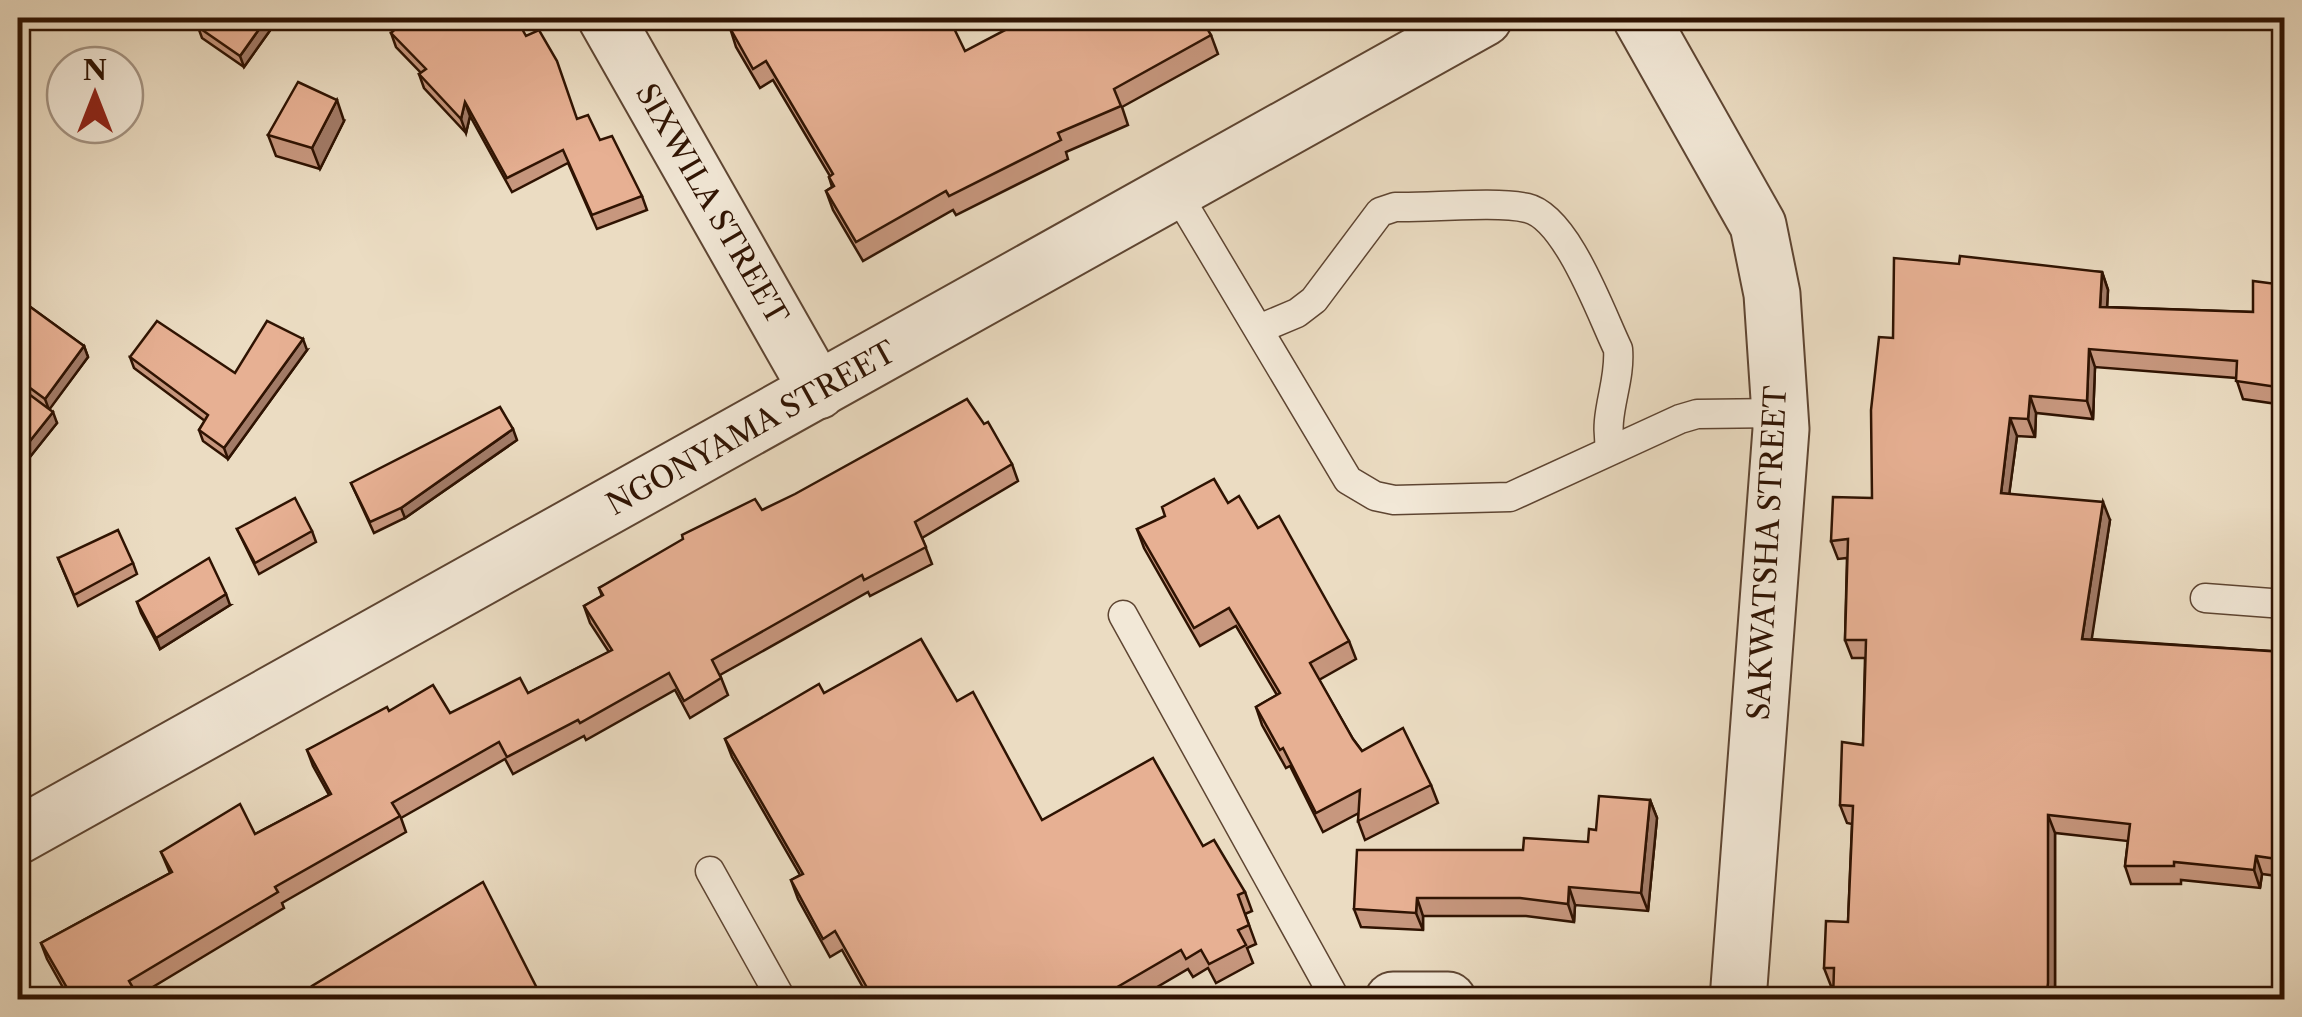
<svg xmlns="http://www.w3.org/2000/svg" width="2302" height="1017" viewBox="0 0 2302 1017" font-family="'Libre Caslon Text',serif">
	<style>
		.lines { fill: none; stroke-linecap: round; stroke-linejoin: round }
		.service-casing { stroke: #5e4532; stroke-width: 31 }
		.minor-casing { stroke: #5e4532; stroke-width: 59 }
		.service { stroke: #f2e8d7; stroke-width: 28 }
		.minor { stroke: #f2e8d7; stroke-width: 55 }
		.wall { fill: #c7977e; stroke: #2f1302; stroke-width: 2.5 }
		.shaded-wall { fill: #a27b67; stroke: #2f1302; stroke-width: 2.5 }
		.building { fill: #e7b093; stroke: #2f1302; stroke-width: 2.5 }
		.labels { text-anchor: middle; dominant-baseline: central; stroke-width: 8; stroke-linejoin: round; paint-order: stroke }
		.street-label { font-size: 30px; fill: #2f1302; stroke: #f2e8d7 }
	</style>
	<rect width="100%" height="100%" fill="#ebdcc2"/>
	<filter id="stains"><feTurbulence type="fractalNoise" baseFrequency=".002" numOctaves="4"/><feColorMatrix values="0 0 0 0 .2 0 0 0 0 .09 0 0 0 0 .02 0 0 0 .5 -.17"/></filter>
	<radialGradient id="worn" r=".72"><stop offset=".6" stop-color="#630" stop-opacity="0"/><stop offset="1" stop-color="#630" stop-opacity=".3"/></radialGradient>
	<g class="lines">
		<g class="service-casing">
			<g id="service">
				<polyline points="1175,190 1348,480 1375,496 1394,500 1510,497 1680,419 1697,414 1780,413"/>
				<path d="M1259,329L1297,313L1314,300L1380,212L1395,207C1430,208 1495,201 1527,208C1567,217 1601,314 1618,349C1621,384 1602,415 1611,450"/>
				<polyline points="2205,598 2284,604"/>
				<polyline points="1123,615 1336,1000"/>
				<polyline points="710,871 782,1000"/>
			</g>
		</g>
		<g class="minor-casing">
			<g id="minor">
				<polyline points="606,18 818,391"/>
				<polyline points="1641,18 1758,225 1772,294 1781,429 1738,1000"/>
				<polyline points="18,836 1484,18"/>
				<polyline points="1393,1000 1448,1000"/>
			</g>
		</g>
		<use href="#service" class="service"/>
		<use href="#minor" class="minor"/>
	</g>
	<g class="wall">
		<polygon points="267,18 271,29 244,67 202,38 198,27"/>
		<polygon points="468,28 526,36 577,119 600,140 642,196 647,210 597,229 568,163 512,192 470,116 466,133 424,88 419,74 421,73 396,47 391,33"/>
		<polygon points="730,28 965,51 1211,35 1218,54 1122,107 1128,125 1066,152 1068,159 956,215 953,210 863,261 833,210 826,191 832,187 829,177 830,176 773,80 760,88 736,47"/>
		<polygon points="344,121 320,169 276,156 268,135"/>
		<polygon points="1959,264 2102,272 2108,290 2107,307 2253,312 2284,285 2284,405 2243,399 2236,378 2095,367 2093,419 2036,413 2035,437 2017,436 2009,494 2110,520 2091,639 2284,652 2284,877 2262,874 2260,888 2181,880 2181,884 2131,884 2125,866 2128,841 2055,833 2055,1000 1831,986 1824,968 1848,922 1852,824 1847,823 1840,805 1863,745 1865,658 1852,658 1845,640 1847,558 1838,559 1831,541 1872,498 1893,338"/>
		<polygon points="18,298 84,346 88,357 49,409 57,423 18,472"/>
		<polygon points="307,350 228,459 203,441 199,430 205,421 134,368 130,357 235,373"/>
		<polygon points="517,440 405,518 374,533 351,483"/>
		<polygon points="1012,464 1018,481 922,538 932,564 870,596 868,592 720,675 728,695 690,718 675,690 586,740 584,736 513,774 505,759 401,818 406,832 282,903 284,908 138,996 140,1000 70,1000 47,959 41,943 170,873 161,852 255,834 329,795 313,766 307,750 389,711 450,713 528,693 609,652 590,623 584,606 602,596 599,588 762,510"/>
		<polygon points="1228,503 1258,528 1349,641 1356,659 1319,680 1353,739 1362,751 1431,785 1438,803 1365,840 1358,821 1359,813 1323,832 1290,766 1286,768 1262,725 1256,707 1277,695 1236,626 1200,646 1144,548 1137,529"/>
		<polygon points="237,529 312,531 316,542 259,574"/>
		<polygon points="58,558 133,563 137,574 78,606"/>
		<polygon points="137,602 230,605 160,649 141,613"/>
		<polygon points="824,693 957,701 1042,820 1203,846 1245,892 1252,911 1245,914 1256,944 1247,948 1253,963 1216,983 1208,968 1193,977 1188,969 1135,1000 870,1000 842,950 830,957 798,899 791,880 800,875 732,757 725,739"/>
		<polygon points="1650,800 1657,818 1648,911 1575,905 1574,922 1526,916 1423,916 1423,930 1361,927 1354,909 1588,842 1596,830"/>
	</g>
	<g class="shaded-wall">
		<polygon points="267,18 271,29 244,67 240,56"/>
		<polygon points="337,100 344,121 320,169 312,148"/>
		<polygon points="465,102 470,116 466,133 461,119"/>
		<polygon points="2102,272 2108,290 2106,325 2100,307"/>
		<polygon points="303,339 307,350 228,459 224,448"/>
		<polygon points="84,346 88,357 49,410 45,399"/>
		<polygon points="2089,349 2095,367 2093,419 2087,401"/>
		<polygon points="2030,396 2036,413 2035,437 2028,419"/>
		<polygon points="53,412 57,423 18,472 18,456"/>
		<polygon points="2010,418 2017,436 2007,511 2001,493"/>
		<polygon points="513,429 517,440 405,518 401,508"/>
		<polygon points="2103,502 2110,520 2089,657 2082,639"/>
		<polygon points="226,594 230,605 160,649 156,638"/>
		<polygon points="1650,800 1657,818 1648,911 1641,893"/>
		<polygon points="2048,815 2055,833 2055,1000 2046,1000"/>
		<polygon points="2256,856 2262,874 2260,888 2254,870"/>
		<polygon points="1569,887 1575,905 1574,922 1568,904"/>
		<polygon points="1417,898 1423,916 1423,930 1416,913"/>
		<polygon points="18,976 19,981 20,1000 18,1000"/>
	</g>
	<g class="building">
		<polygon points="205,18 267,18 240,56 198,27"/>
		<polygon points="407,18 457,18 468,28 487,18 516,18 526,36 539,30 557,61 577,119 588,115 600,140 612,136 642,196 592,215 563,150 507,178 465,102 461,119 419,74 426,69 391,33"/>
		<polygon points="748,18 949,18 965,51 1028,18 1201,18 1211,35 1114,89 1121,106 1058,133 1061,140 949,196 946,191 856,242 826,191 834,186 829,177 833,174 766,61 753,69 730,28"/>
		<polygon points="298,82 337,100 312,148 268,135"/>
		<polygon points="1960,256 2102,272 2100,307 2253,312 2253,281 2284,285 2284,388 2236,381 2237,361 2089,349 2087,401 2030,396 2028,419 2010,418 2001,493 2103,502 2082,639 2284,652 2284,860 2256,856 2254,870 2174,862 2174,866 2125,866 2130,824 2048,815 2048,983 2046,1000 1833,1000 1834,968 1824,968 1826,921 1848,922 1853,806 1840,805 1842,742 1863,745 1866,640 1845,640 1848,539 1831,541 1833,497 1872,498 1871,410 1879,337 1893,338 1894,258 1959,264"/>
		<polygon points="18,298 84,346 45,399 18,379"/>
		<polygon points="157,321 235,373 267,321 303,339 224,448 199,430 208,415 130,357"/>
		<polygon points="18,386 53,412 18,456"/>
		<polygon points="967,399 984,424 988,422 1012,464 915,522 926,547 864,580 862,575 712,660 721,678 684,701 669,673 580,723 578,720 507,757 499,742 392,803 400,816 275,887 278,892 129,981 140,1000 74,1000 41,943 172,872 161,852 240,804 255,834 331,794 307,750 387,707 389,711 433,685 450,713 520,678 528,693 612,650 584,606 603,595 599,588 683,539 682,535 755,499 762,510 795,494"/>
		<polygon points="500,407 513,429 401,508 370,522 351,483"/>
		<polygon points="1214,479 1228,503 1239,496 1258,528 1279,516 1349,641 1310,663 1353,739 1362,751 1403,728 1431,785 1358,821 1360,790 1316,813 1283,748 1280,750 1256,707 1280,693 1229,608 1194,628 1137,529 1165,516 1162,507"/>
		<polygon points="295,498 312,531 255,563 237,529"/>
		<polygon points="118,530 133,563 74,595 58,558"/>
		<polygon points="209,558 226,594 156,638 137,602"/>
		<polygon points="921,639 957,701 973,692 1042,820 1153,758 1203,846 1214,840 1245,892 1238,895 1249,925 1238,930 1246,945 1209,964 1201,950 1186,959 1181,950 1095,1000 874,1000 835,931 823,939 791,880 803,874 725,739 819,684 824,693"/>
		<polygon points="1599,796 1650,800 1641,893 1569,887 1568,904 1520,898 1417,898 1416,913 1354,909 1357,850 1523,850 1524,838 1588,842 1589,829 1596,830"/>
		<polygon points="483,882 543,1000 320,1000 312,986"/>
	</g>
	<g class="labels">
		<g class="street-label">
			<text transform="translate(712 204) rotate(60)">SIXWILA STREET</text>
			<text transform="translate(751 428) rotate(-29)">NGONYAMA STREET</text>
			<text transform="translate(1767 553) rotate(-87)">SAKWATSHA STREET</text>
		</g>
	</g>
	<rect width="2302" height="1017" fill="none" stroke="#ebdcc2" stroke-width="60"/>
	<rect x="20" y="20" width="2262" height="977" fill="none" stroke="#2f1302" stroke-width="5"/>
	<rect x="30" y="30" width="2242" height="957" fill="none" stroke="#2f1302" stroke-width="2.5"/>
	<g transform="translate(95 95)"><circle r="48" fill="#f2e8d7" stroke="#a49382" stroke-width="2.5"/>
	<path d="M0-8L18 38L0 25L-18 38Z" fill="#8f2418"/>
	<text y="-15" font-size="28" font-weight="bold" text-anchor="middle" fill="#2f1302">N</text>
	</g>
	<rect width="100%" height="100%" filter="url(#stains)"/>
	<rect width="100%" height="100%" fill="url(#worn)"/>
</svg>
